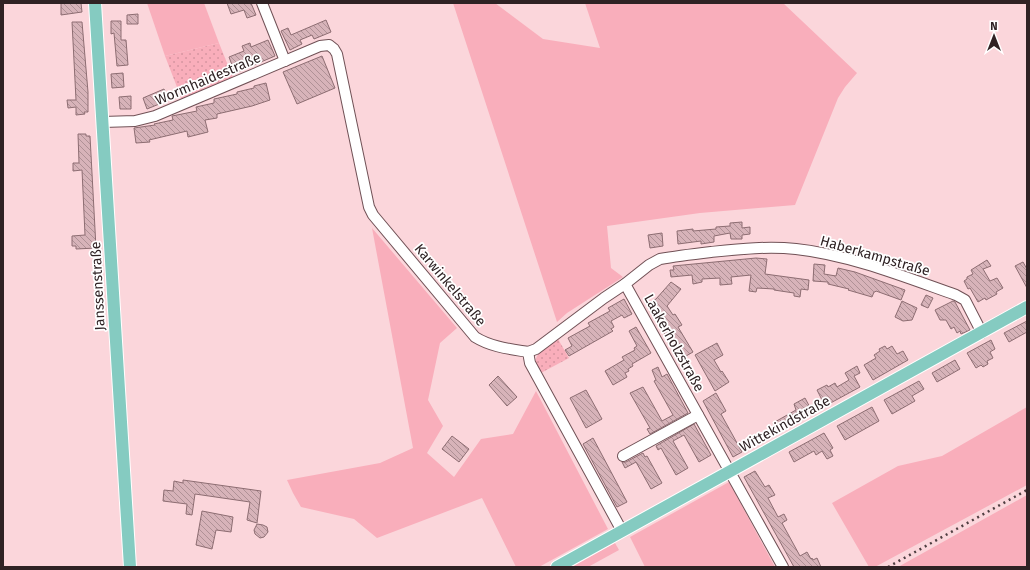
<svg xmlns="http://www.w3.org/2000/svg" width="1030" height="570" viewBox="0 0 1030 570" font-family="'Fira Sans',sans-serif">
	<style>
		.grass { fill: #f9aebb }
		.park { fill: url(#park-dots) }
		.building { fill: url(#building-back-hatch); stroke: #8d6d72 }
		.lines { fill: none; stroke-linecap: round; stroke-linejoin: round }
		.minor-casing { stroke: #705156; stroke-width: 12 }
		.major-casing { stroke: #fff; stroke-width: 14 }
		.minor { stroke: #fff; stroke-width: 10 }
		.major { stroke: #85cbc1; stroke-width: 12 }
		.rail { stroke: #4f3e41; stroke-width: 2.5; stroke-dasharray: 2 4; stroke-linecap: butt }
		.labels { text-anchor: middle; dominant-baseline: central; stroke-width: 3.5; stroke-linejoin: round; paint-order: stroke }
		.street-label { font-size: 14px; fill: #2f2224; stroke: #fff }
	</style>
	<defs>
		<pattern id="park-dots" width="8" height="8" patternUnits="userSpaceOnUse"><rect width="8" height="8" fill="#f9aebb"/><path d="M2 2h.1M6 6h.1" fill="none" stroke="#d695a1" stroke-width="1.8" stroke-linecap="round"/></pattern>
		<pattern id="building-back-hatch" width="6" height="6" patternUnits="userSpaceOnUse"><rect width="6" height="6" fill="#d7b3b9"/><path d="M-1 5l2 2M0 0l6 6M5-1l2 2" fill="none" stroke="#af9196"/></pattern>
	</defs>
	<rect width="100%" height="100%" fill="#fbd6db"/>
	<g class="grass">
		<polygon points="147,3 204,3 219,43 165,56"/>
		<polygon points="453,3 495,3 543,39 600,48 585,3 783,3 857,73 845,87 838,98 795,205 700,213 607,226 611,268 623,277 567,313 557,322"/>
		<polygon points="372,228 457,328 440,343 428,400 443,426 427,453 454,477 481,439 513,434 536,391 608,529 539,567 516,567 482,498 377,538 354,519 301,507 293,493 287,480 380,463 413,448"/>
		<polygon points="1027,407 1027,485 875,567 869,567 832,503 898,466 942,456"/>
		<polygon points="729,482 775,567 645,567 630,537"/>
		<polygon points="1027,495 1027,567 898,567"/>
		<polygon points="615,543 619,550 588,567 572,567"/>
	</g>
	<g class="park">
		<polygon points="219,43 233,78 182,100 165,56"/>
		<path d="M558,339L569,358L539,374C529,354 543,350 558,339Z"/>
	</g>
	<g class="building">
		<polygon points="61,3 81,3 82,12 61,15"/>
		<polygon points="227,3 251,3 256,15 247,18 244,10 231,14"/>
		<polygon points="138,14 138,24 127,24 127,15"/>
		<polygon points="326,20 331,32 314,39 312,35 300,40 302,44 290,50 281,31 288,28 291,35"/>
		<polygon points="111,21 121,21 121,40 126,40 128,65 117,66 114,33 111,34"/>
		<polygon points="72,22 82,22 88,92 88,112 84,112 85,114 76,115 76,107 68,108 67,100 76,100"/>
		<polygon points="268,40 275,56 235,73 229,57 244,51 242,46 250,43 251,47"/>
		<polygon points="322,56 335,88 297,104 283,72"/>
		<polygon points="123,73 124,87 112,88 111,74"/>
		<polygon points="266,83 270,100 252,106 217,114 217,118 205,120 208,132 188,137 187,131 149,140 150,142 136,143 134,128 155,125 154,124 173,120 172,116 197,111 196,107 214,103 214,99 237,94 237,92 254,88 254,86"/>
		<polygon points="164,89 169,100 147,109 143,98"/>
		<polygon points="131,96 131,109 120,109 119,97"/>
		<polygon points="78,134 86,134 86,136 90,136 96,248 76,249 76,246 72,246 72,236 85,235 82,170 73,171 73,163 79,163"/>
		<polygon points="742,222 742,228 750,227 750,234 742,235 742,239 731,239 730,233 714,236 714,242 701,244 701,241 678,244 677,231 693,229 693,231 716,229 716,227 730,226 730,223"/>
		<polygon points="662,233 663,246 650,248 648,235"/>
		<polygon points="756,258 767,259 765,274 809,280 808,290 801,289 800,297 794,296 794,293 774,290 774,289 757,288 756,292 749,291 751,275 731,277 732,284 720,285 720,278 702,279 702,282 693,284 692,275 671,277 670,270 674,270 673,266"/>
		<polygon points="987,260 991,266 983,269 990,281 997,278 1003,288 996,292 997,294 986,300 985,298 978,302 970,288 968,289 964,281 967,279 967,277 973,274 971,270"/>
		<polygon points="1023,262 1027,269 1027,288 1015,266"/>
		<polygon points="814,264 825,265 824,274 836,276 838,268 855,272 905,290 901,300 876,291 875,292 874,292 872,297 848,290 849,289 828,284 828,282 813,281"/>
		<polygon points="671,282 681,289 667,306 673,315 675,314 682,325 678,327 693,352 679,360 648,304 656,299"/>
		<polygon points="926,295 933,298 928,308 921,305"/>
		<polygon points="624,299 632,314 624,318 622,315 611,321 614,327 611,329 613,331 569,356 565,350 572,346 568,338 590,326 588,323 610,311 608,308"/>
		<polygon points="902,301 917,308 912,320 903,321 895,317"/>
		<polygon points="953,301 955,302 970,330 961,334 960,331 957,333 954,327 951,329 946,320 940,320 935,310"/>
		<polygon points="1027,321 1027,332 1009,342 1004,333"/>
		<polygon points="636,327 651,353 632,364 633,366 628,369 629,371 625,373 627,377 613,385 605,371 624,360 622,357 635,350 634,348 637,346 629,331"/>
		<polygon points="991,340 995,349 990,352 993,358 987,361 988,364 983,367 981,365 976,368 967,353"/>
		<polygon points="717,343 723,355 714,360 721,372 722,371 729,382 715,391 695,355"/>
		<polygon points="885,346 887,349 892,346 897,354 903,351 908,360 873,380 864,365 876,358 874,355 880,351 879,349"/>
		<polygon points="955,360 960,369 937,382 932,373"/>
		<polygon points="857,366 860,373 854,376 860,387 825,406 817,390 827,385 828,387 835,383 837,387 849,380 845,373"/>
		<polygon points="658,367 662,377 667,374 688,413 650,434 647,429 650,428 630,393 643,387 662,421 673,415 654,381 656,380 652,370"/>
		<polygon points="498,376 517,397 507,406 489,385"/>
		<polygon points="919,381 924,389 912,396 915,401 892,414 884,400"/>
		<polygon points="586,390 602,419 586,428 570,398"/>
		<polygon points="716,393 726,411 721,414 742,452 733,457 703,401"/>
		<polygon points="805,398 813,413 778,432 773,423 796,410 794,404"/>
		<polygon points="872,407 879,421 845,440 837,426"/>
		<polygon points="694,424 711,455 699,462 684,435 673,441 688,468 676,475 661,448 658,450 656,446"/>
		<polygon points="824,433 833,448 830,450 833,456 827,459 822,451 816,455 814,451 794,462 789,452"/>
		<polygon points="452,436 469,449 459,462 442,449"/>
		<polygon points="593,438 627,502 617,507 583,444"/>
		<polygon points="643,453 645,457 647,456 662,483 651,489 636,462 625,468 622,462 626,462"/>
		<polygon points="755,471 765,487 769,485 775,495 768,498 778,517 784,514 787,520 782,523 800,556 807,552 811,559 812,558 813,560 817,558 821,567 794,567 744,477"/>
		<polygon points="183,480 261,491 257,523 247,520 250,502 195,494 192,515 186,514 187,504 163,501 164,490 173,491 174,481 183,483"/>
		<polygon points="202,511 233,517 231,532 216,530 212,549 196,545"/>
		<polygon points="257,524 263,525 267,527 268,532 264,537 260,538 255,534 254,530"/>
	</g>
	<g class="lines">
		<g class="minor-casing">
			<g id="minor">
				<polyline points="262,3 285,61"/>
				<path d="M103,122L135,121L155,116L320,46L329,45L334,49L337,54L369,207L373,215L475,337C491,347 510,349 528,352"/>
				<polyline points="625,284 783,567"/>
				<path d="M528,352L536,349L604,298L625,284L649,265L660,259C677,256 694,254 711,252C740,249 768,246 796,249C850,255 905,277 956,295L965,300L982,333"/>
				<polyline points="528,352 530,363 622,531"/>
				<polyline points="623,456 698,415"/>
			</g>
		</g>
		<g class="major-casing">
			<g id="major">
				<polyline points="95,3 130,567"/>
				<polyline points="557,567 1027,307"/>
			</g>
		</g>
		<use href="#minor" class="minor"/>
		<use href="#major" class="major"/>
		<polyline class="rail" points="888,567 1027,490"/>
	</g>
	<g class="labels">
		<g class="street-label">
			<text transform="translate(208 79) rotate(-23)">Wormhaidestraße</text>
			<text transform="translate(875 256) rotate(16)">Haberkampstraße</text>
			<text transform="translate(450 285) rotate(50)">Karwinkelstraße</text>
			<text transform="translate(98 286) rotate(-93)">Janssenstraße</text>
			<text transform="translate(674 343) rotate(61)">Laakerholzstraße</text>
			<text transform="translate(785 424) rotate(-29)">Wittekindstraße</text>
		</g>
	</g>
	<rect width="1030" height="570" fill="none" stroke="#2f2224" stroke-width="8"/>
	<g transform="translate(994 36)" stroke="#ffffff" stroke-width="3" paint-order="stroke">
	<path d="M0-3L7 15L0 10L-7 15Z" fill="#2f2224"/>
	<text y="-6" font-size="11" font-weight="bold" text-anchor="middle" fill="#2f2224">N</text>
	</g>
</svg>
